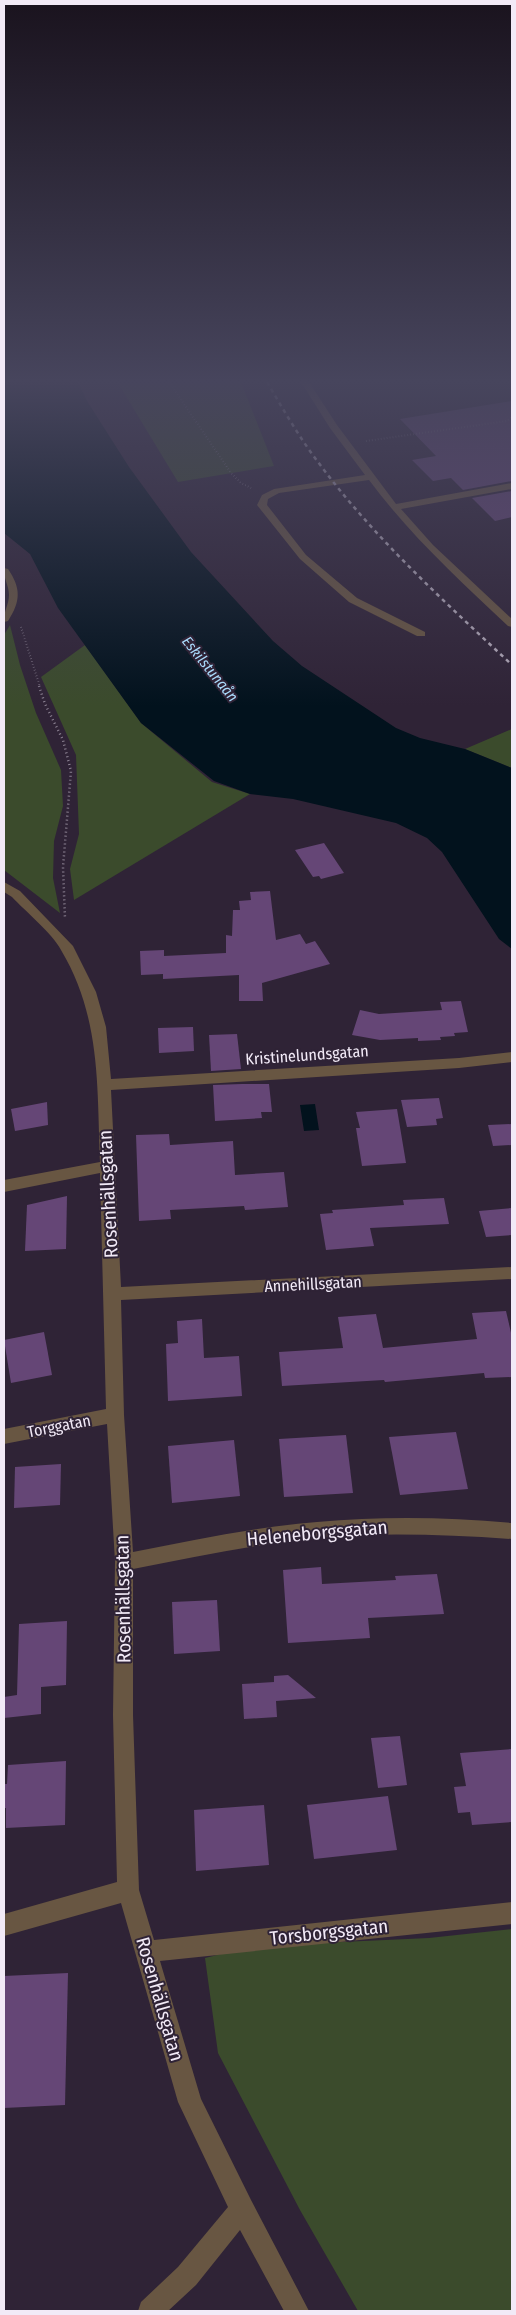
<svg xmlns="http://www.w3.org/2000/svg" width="516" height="2315" viewBox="0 0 516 2315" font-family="'Fira Sans Condensed',sans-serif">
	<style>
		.green { fill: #3b4b2c }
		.water { fill: #02121d }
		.building { fill: #654676 }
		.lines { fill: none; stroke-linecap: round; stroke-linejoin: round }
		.path-far1 { stroke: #8c8292; stroke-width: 2; stroke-dasharray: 0.5 2.5; stroke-linecap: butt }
		.path { stroke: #8c8292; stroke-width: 2.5; stroke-dasharray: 1 3; stroke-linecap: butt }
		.minor { fill: #685642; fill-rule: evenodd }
		.rail { stroke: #b2a9b8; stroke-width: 2.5; stroke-dasharray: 4 4; stroke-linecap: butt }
		.labels { text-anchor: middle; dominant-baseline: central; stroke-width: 4; stroke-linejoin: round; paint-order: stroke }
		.far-water-label { font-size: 15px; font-style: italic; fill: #aadbfc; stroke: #2f2336 }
		.street-label { font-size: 16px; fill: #f2eaf7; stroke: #2f2336 }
		.near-street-label { font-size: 19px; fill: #f2eaf7; stroke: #2f2336 }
	</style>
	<rect width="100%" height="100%" fill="#2f2336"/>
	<g class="green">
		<polygon points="241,382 274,466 178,482 118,383"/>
		<polygon points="10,625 20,665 36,713 61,770 63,806 54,841 53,878 60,913 4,870 4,635"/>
		<polygon points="85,645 141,723 212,782 250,794 74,900 70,869 79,834 76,755 41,677"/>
		<polygon points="512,729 512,768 465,749"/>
		<polygon points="512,1929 512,2311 358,2311 300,2210 218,2053 205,1958 254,1946 429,1938"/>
	</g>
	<g class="water">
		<polygon points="4,382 78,382 87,401 129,467 191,552 273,641 302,666 396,728 420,738 465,749 512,768 512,949 499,939 442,852 427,838 396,823 293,799 250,794 214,781 141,723 58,608 30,554 4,533"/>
		<polygon points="315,1104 319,1130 304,1131 300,1105"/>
	</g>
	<g class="building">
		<polygon points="512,401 512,481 463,490 451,478 433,481 412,460 436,456 400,419"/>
		<polygon points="512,491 512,517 495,521 472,498"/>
		<polygon points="324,843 344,873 321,879 319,876 313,877 295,850"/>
		<polygon points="270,891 276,940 300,934 306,944 315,941 330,964 262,983 263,1001 239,1001 239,975 163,979 163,974 141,975 140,951 164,950 164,956 226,953 226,935 232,936 233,910 240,910 239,901 251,900 250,892"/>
		<polygon points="461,1001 468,1032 454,1033 455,1036 440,1037 441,1040 418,1041 418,1038 380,1040 352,1035 360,1010 379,1014 442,1010 440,1002"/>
		<polygon points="193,1027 194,1051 159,1053 158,1028"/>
		<polygon points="237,1034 241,1069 211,1071 209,1035"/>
		<polygon points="242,1084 269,1084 272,1112 261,1112 262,1118 215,1121 213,1085"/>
		<polygon points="439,1098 443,1118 436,1119 437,1125 407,1127 401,1100"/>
		<polygon points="47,1102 48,1125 15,1131 11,1109"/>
		<polygon points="397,1109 406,1163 362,1166 356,1128 360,1128 356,1112"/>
		<polygon points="512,1124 512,1145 493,1146 488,1125"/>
		<polygon points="169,1134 170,1145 233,1141 235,1175 284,1172 288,1207 245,1210 244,1206 170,1210 171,1219 139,1221 136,1135"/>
		<polygon points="67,1196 66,1249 25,1251 27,1205"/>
		<polygon points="444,1198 449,1224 370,1228 374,1246 326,1250 320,1214 333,1213 332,1210 404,1205 403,1200"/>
		<polygon points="512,1208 512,1235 486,1237 479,1211"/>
		<polygon points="506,1311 512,1337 512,1377 485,1378 484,1373 385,1382 384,1380 282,1386 279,1352 343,1348 338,1317 376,1314 383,1348 477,1339 472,1313"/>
		<polygon points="202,1319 204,1358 239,1356 242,1396 168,1401 166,1344 178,1343 177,1321"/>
		<polygon points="44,1332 52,1375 11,1383 4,1340"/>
		<polygon points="456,1432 468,1489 400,1495 389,1437"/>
		<polygon points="346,1435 353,1493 284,1497 279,1439"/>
		<polygon points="234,1440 240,1496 172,1503 168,1446"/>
		<polygon points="61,1464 60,1505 14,1508 15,1467"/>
		<polygon points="321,1567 322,1584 396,1580 395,1576 437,1574 444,1614 368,1618 370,1638 288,1643 283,1570"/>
		<polygon points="217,1600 220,1651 174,1654 172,1602"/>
		<polygon points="67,1621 66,1685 41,1687 41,1714 4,1718 4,1697 17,1695 19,1624"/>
		<polygon points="288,1675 316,1698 276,1701 277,1717 244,1719 242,1684 274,1682 274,1676"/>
		<polygon points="400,1736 407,1785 378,1788 371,1738"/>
		<polygon points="512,1749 512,1822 472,1825 470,1812 458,1813 454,1787 466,1786 460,1753"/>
		<polygon points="66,1761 65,1825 6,1828 6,1808 4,1808 4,1784 7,1784 8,1765"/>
		<polygon points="388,1796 397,1850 314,1859 307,1805"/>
		<polygon points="264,1805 269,1865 196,1871 194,1810"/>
		<polygon points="68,1973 65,2105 4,2108 4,1976"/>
	</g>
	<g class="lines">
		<g class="path-far1">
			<polyline points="169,382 231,473 241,483 251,488"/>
			<polyline points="366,441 507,421 512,417"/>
			<polyline points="21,627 40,687"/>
		</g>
		<polyline class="path" points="39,686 45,704 63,740 71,771 63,867 65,919"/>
		<g class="minor">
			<path d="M301,382H309L337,425L396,504L512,483V489L401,509L433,545L512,619V627L508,626C459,580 410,535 369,480L279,493L268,499L267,505L306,555L357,598L425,632V636H417L349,602L300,559L257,505L262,495L274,489L365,475L330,428Z"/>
			<path d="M4,568L8,569C21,588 21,601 8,621L4,622C3,612 9,605 9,595C9,585 3,578 4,568Z"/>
			<path d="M4,882L20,891L73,946L96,992L106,1027L111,1079L459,1058L512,1052V1062L459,1068L111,1090L121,1287L512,1267V1279L121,1300L124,1415L133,1552C194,1540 255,1527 317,1522C382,1516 448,1517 512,1523V1539C447,1535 382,1532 318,1538C256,1544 194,1557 133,1569V1715L139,1890L154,1940L512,1902V1924L160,1961L201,2099L251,2200L309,2311H284L240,2230L196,2285L168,2311H138L141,2302L178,2267L228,2207L178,2102L121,1903L4,1936V1914L117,1882L113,1715L115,1562L107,1424L4,1444V1429L106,1409L100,1173L4,1192V1180L100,1162C97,1086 101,1017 61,950C52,933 25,911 12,897L4,892Z"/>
		</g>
		<path class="rail" d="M267,382C283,409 299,437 318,462C374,538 444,601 512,665"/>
	</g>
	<linearGradient id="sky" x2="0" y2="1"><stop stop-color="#1a131e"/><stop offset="0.54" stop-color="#47455d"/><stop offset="1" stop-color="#47455d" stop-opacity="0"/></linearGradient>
	<rect width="516" height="706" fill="url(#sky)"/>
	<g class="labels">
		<g class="far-water-label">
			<text transform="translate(210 669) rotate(51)">Eskilstunaån</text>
		</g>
		<g class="street-label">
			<text transform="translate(307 1055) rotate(-4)">Kristinelundsgatan</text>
			<text transform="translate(313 1284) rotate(-3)">Annehillsgatan</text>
			<text transform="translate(59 1426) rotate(-11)">Torggatan</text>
		</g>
		<g class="near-street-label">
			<text transform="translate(108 1194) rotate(-93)">Rosenhällsgatan</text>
			<text transform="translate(317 1533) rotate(-5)">Heleneborgsgatan</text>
			<text transform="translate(123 1599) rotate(-91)">Rosenhällsgatan</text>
			<text transform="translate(329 1932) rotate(-6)">Torsborgsgatan</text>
			<text transform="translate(160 1999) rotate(74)">Rosenhällsgatan</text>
		</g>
	</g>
	<rect width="516" height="2315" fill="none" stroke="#f2eaf7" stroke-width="10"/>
</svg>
